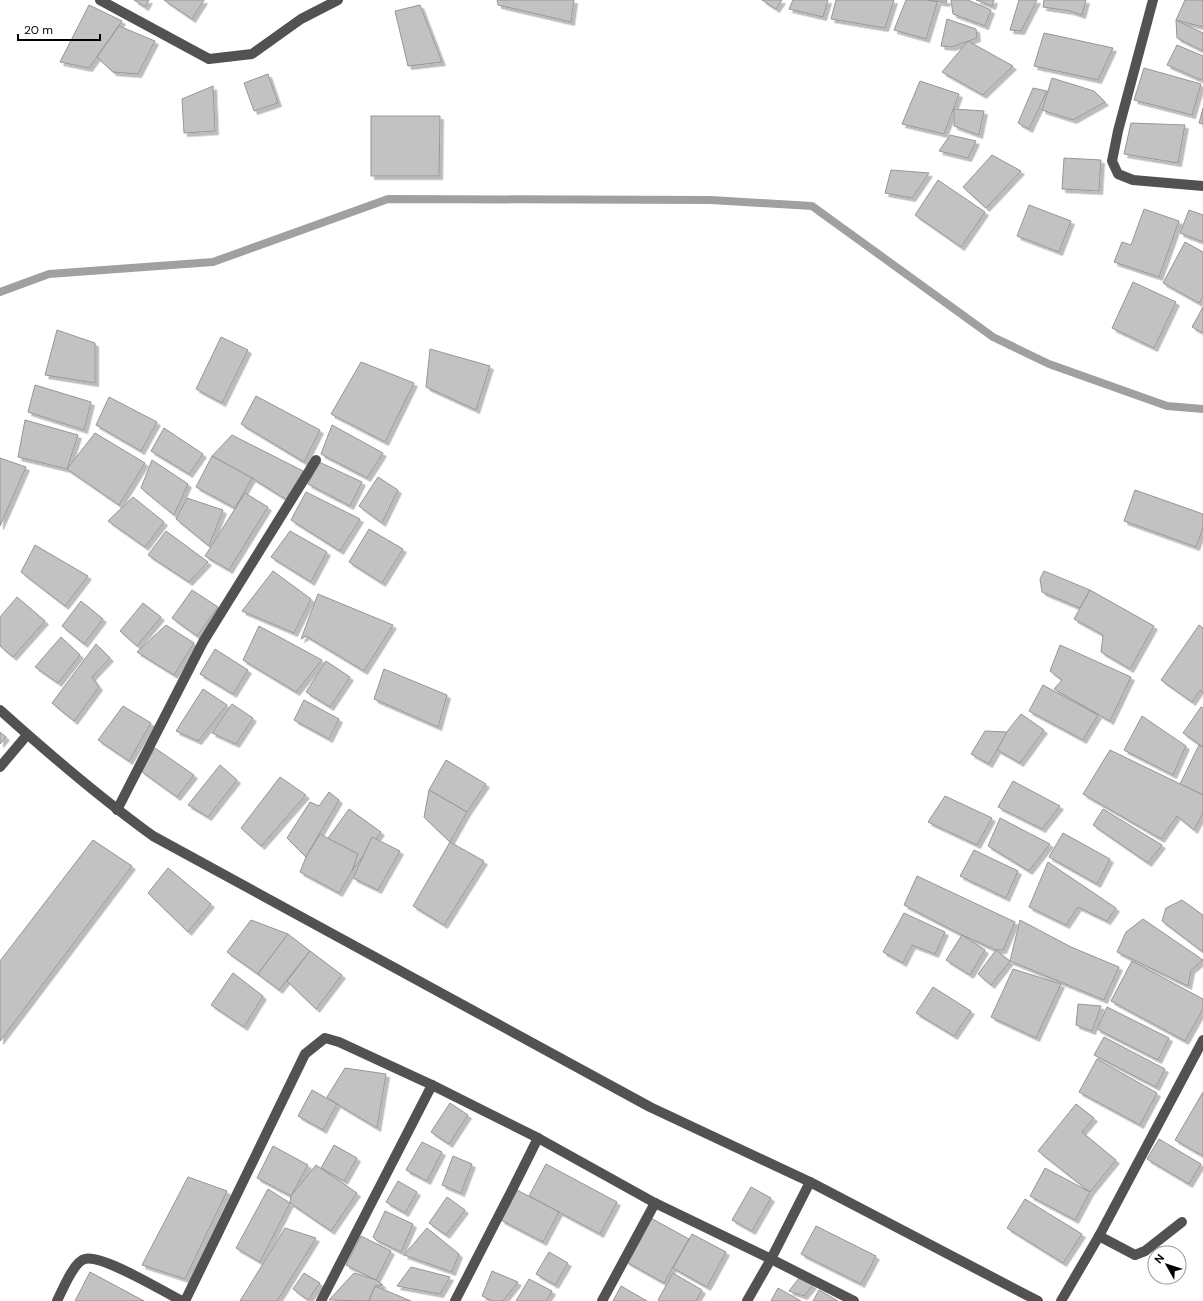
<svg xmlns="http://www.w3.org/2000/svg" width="1203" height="1301" viewBox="0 0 1203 1301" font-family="'DM Sans',sans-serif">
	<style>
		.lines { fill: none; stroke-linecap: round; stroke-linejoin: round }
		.stream { stroke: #a0a0a0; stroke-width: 8 }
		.building { fill: #c2c2c2; stroke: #969696; filter: url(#shadow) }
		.minor { stroke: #525252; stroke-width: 10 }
	</style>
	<defs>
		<filter id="shadow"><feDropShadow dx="3.5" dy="3.5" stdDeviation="0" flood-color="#0004"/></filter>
	</defs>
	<rect width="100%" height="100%" fill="#fff"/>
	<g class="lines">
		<polyline class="stream" points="0,292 49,274 213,262 388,199 711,200 812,206 993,337 1049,364 1167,406 1203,409"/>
	</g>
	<g class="building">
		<polygon points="134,0 149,0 145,7"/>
		<polygon points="164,0 204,0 192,19"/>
		<polygon points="497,0 574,0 571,22 498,5"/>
		<polygon points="762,0 782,0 776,9"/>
		<polygon points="793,0 828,0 823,17 789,9"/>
		<polygon points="836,0 894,0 885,28 831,19"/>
		<polygon points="906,0 938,0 926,39 894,30"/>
		<polygon points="927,0 947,0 946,3"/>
		<polygon points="951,0 968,0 991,10 985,26 953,14"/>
		<polygon points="976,0 994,0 992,6"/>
		<polygon points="1019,0 1037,0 1021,31 1010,30"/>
		<polygon points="1044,0 1086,0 1082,15 1070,11 1043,7"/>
		<polygon points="1185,0 1203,0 1203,27 1176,20"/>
		<polygon points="89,5 122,21 89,68 60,62"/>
		<polygon points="420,5 442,62 408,66 395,11"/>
		<polygon points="947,19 976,29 977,38 952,47 941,46"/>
		<polygon points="1176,20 1203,33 1203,51 1177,38"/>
		<polygon points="119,26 155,41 138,74 113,72 97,57"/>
		<polygon points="1044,33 1113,48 1098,80 1034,66"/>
		<polygon points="968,41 1013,66 983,95 942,72"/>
		<polygon points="1177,45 1203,56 1203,77 1201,80 1167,65"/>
		<polygon points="1144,68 1201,84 1192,115 1134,100"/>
		<polygon points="268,74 278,103 254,111 244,83"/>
		<polygon points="1052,78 1094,91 1105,102 1073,120 1042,110"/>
		<polygon points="920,81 959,94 944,134 902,124"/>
		<polygon points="213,86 215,131 184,133 182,99"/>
		<polygon points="1033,88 1047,91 1029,129 1018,123"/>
		<polygon points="1203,108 1203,124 1199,123"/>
		<polygon points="954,109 984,111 979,135 954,126"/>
		<polygon points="371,116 440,116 439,176 371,176"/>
		<polygon points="1131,123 1185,125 1178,163 1124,154"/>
		<polygon points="950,135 976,141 968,158 939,151"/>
		<polygon points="992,155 1021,171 986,208 963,187"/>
		<polygon points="1064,158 1101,160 1099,191 1062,189"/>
		<polygon points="891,170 929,173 912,198 885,193"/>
		<polygon points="938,180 985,212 961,247 915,215"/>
		<polygon points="1029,205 1071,221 1059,252 1017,236"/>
		<polygon points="1144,209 1179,221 1159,277 1114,262 1122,242 1131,245"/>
		<polygon points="1189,210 1203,215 1203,242 1180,233"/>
		<polygon points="1185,242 1203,252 1203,297 1199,303 1163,283"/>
		<polygon points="1133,282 1176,302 1154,348 1112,328"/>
		<polygon points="1203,307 1203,333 1192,327"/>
		<polygon points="57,330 95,343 95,383 45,375"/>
		<polygon points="221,337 248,350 222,403 196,389"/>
		<polygon points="430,349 490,366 476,410 426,387"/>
		<polygon points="361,362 414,383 385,442 331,414"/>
		<polygon points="35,385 91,402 84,430 28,412"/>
		<polygon points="256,396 320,430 304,462 241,424"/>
		<polygon points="109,397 157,422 141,451 96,425"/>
		<polygon points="25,420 78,435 67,469 18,457"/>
		<polygon points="332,425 383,453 367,478 321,454"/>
		<polygon points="164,428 203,454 189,474 151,451"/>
		<polygon points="95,433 145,463 119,505 67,469"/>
		<polygon points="232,435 305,472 287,500 252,478 212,456"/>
		<polygon points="212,456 252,478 235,508 196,487"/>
		<polygon points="0,458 26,467 0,526"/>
		<polygon points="152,460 188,484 174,515 141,488"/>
		<polygon points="319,462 362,482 350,506 308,484"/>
		<polygon points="378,477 398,490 382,523 359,506"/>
		<polygon points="1135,490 1203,514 1203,528 1196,547 1124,521"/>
		<polygon points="306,492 360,519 340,551 291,520"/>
		<polygon points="245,493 268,507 229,570 205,556"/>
		<polygon points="133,497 164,522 145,547 108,521"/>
		<polygon points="187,498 223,510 209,546 176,519"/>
		<polygon points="369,529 403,549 382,583 349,562"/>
		<polygon points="166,531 208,562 189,582 148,555"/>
		<polygon points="290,531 327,552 311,582 271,557"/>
		<polygon points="35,545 88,576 65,606 21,572"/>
		<polygon points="273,571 311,599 294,633 242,611"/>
		<polygon points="1044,571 1090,590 1080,608 1042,592 1040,579"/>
		<polygon points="192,590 218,607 197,636 172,618"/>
		<polygon points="1090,590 1154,626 1130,669 1101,652 1103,635 1074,619"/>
		<polygon points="318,594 393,625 364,671 306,636 301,639"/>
		<polygon points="17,597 45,621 13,657 0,646 0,617"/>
		<polygon points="81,601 103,619 84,644 62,626"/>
		<polygon points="143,603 161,617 137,646 120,631"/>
		<polygon points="166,625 194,643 174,675 137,652"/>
		<polygon points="1199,625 1203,628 1203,693 1200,690 1192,702 1161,680"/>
		<polygon points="259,626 322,660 296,692 243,660"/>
		<polygon points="61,637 80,655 58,683 35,667"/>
		<polygon points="96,644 110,658 92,677 99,687 74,721 52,703"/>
		<polygon points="1060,645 1131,677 1110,721 1054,689 1062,680 1050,671"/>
		<polygon points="215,649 248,670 233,694 200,674"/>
		<polygon points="326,661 350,677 330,707 306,692"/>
		<polygon points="384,669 447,695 438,727 374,699"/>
		<polygon points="1043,685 1098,715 1083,740 1029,711"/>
		<polygon points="203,689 227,705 198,741 176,731"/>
		<polygon points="304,700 339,719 329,739 294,720"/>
		<polygon points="232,704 253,718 236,744 212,733"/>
		<polygon points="123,706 151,723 129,761 98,740"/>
		<polygon points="1201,707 1203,708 1203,747 1183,733"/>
		<polygon points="1021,714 1044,730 1020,763 994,748"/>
		<polygon points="1142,716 1186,746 1173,775 1124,750"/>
		<polygon points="985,731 1007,732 989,764 971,754"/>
		<polygon points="0,732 6,737 0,744"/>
		<polygon points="1199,745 1203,747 1203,795 1180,784"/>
		<polygon points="155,748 194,775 177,797 141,771"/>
		<polygon points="1110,750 1203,795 1203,813 1194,830 1177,816 1161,839 1083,794"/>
		<polygon points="446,760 486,784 467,812 429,790"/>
		<polygon points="220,765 237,780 208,817 188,805"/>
		<polygon points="280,777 306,795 261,846 241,828"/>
		<polygon points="1013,781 1060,806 1042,829 998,807"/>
		<polygon points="429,790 467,812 450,842 424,817"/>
		<polygon points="329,792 339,800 306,857 287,838 310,802 319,806"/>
		<polygon points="945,796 992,818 977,845 928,822"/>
		<polygon points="349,809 381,832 352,871 321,848"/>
		<polygon points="1103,809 1162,845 1148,863 1093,825"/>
		<polygon points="1000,818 1050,844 1029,871 988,846"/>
		<polygon points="1063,833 1110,859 1097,884 1049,857"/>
		<polygon points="320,834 358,854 352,871 339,893 300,872 306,857"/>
		<polygon points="372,837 400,851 378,890 353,878"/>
		<polygon points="93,840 132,866 0,1041 0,961"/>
		<polygon points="450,842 484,861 444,925 413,906"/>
		<polygon points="974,850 1018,871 1006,898 960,876"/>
		<polygon points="1048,862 1116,908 1107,921 1078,907 1066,925 1029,907"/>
		<polygon points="168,868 211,904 188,932 148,893"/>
		<polygon points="917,876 1015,922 1003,950 996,950 962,935 904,905"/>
		<polygon points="1182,900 1203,915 1203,952 1162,921 1166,908"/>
		<polygon points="904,913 945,932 935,954 912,945 903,963 883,952"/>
		<polygon points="1143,919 1203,960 1191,970 1188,986 1117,952 1126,932"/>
		<polygon points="251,920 288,934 258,974 227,952"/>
		<polygon points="1020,920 1071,947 1119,967 1104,1000 1010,961"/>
		<polygon points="288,934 310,951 279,990 258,974"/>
		<polygon points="962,935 985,950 970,975 946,960"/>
		<polygon points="996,950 1010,961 991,985 978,974"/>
		<polygon points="310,951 342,975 316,1009 287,981"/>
		<polygon points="1132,961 1203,999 1203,1009 1185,1041 1111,1001"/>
		<polygon points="1013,969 1061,984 1036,1038 991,1017"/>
		<polygon points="233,973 263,996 244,1027 211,1005"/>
		<polygon points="933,987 971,1011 954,1036 916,1013"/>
		<polygon points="1078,1004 1101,1006 1092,1031 1076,1025"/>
		<polygon points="1107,1007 1169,1038 1158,1060 1097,1029"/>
		<polygon points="1104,1037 1165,1069 1156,1087 1094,1055"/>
		<polygon points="1097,1059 1157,1093 1140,1125 1079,1092"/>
		<polygon points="345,1068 386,1074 377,1128 337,1104 327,1097"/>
		<polygon points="312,1090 337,1104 323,1130 298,1116"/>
		<polygon points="1203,1092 1203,1156 1175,1140"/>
		<polygon points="450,1103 468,1115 449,1144 431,1132"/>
		<polygon points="1076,1104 1094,1118 1082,1132 1116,1160 1090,1192 1038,1151"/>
		<polygon points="1159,1139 1201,1164 1189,1184 1147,1159"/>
		<polygon points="422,1142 442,1152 427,1181 406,1170"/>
		<polygon points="334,1145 357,1158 344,1181 321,1168"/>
		<polygon points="273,1146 308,1165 291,1196 257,1178"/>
		<polygon points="453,1156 472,1164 461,1193 442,1185"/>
		<polygon points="546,1164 617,1202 600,1234 529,1196"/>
		<polygon points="316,1165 357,1193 331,1231 290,1203 291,1196"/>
		<polygon points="1045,1168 1090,1192 1075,1220 1030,1196"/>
		<polygon points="188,1177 227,1191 185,1279 142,1265"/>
		<polygon points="398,1181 417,1192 405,1213 386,1202"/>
		<polygon points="751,1187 771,1198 752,1231 732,1220"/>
		<polygon points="268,1189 290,1203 260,1262 236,1248"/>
		<polygon points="517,1190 559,1212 543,1242 501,1220"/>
		<polygon points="447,1197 465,1210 446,1235 429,1223"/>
		<polygon points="1025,1199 1082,1234 1063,1263 1007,1228"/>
		<polygon points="385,1211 413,1224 401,1252 376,1240 373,1237"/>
		<polygon points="649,1217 689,1239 664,1283 625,1261"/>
		<polygon points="816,1226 876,1256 861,1284 801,1254"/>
		<polygon points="285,1228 316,1238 277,1301 240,1301"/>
		<polygon points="427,1228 459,1254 452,1272 404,1255"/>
		<polygon points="692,1234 726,1252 707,1287 673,1268"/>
		<polygon points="361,1236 391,1251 376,1280 346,1265"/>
		<polygon points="549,1252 568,1263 555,1285 536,1274"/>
		<polygon points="411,1267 450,1277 440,1294 397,1286"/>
		<polygon points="492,1271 518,1282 503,1301 493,1301 482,1296"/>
		<polygon points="90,1272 144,1301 75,1301"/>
		<polygon points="304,1273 320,1283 308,1300 293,1289"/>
		<polygon points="354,1273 376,1280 383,1285 375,1286 369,1301 329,1300"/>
		<polygon points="673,1273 702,1290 696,1301 660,1301 658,1300"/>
		<polygon points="799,1278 813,1285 804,1296 789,1291"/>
		<polygon points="529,1279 552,1291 546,1301 516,1301"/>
		<polygon points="375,1286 411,1301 369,1301"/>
		<polygon points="621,1286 647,1301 613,1301"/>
		<polygon points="778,1288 801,1301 771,1301"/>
		<polygon points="819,1290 838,1301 813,1301"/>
	</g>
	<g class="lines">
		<g class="minor">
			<polyline points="100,0 209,59 252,54 301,19 338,0"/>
			<polyline points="1153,0 1118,131 1112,161 1118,174 1133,180 1203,186"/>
			<path d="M0,710C49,754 99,797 153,836L650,1107L810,1182L1038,1301"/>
			<polyline points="0,767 27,735"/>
			<polyline points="117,810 203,642 316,460"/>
			<polyline points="1099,1236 1135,1255 1145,1251 1182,1222"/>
			<path d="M57,1301C62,1291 74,1261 85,1259C102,1254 164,1292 182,1301"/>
			<polyline points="185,1301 305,1054 325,1038 339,1042 432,1085 538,1138 655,1203 771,1259 854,1301"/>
			<polyline points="321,1301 432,1085"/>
			<polyline points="455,1301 513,1188 538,1138"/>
			<polyline points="602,1301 655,1203"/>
			<polyline points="747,1301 771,1259 810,1182"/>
			<polyline points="1061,1301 1099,1236 1203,1040"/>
		</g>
	</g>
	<g transform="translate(1167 1265) rotate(309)"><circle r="19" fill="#ffffff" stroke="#999999"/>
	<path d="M0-3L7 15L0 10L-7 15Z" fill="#000000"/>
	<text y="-6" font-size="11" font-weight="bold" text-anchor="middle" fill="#000000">N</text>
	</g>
	<path d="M18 34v6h82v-6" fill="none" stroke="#000000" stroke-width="2"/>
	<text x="24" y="34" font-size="12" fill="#000000" stroke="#ffffff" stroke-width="3" paint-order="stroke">20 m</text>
</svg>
